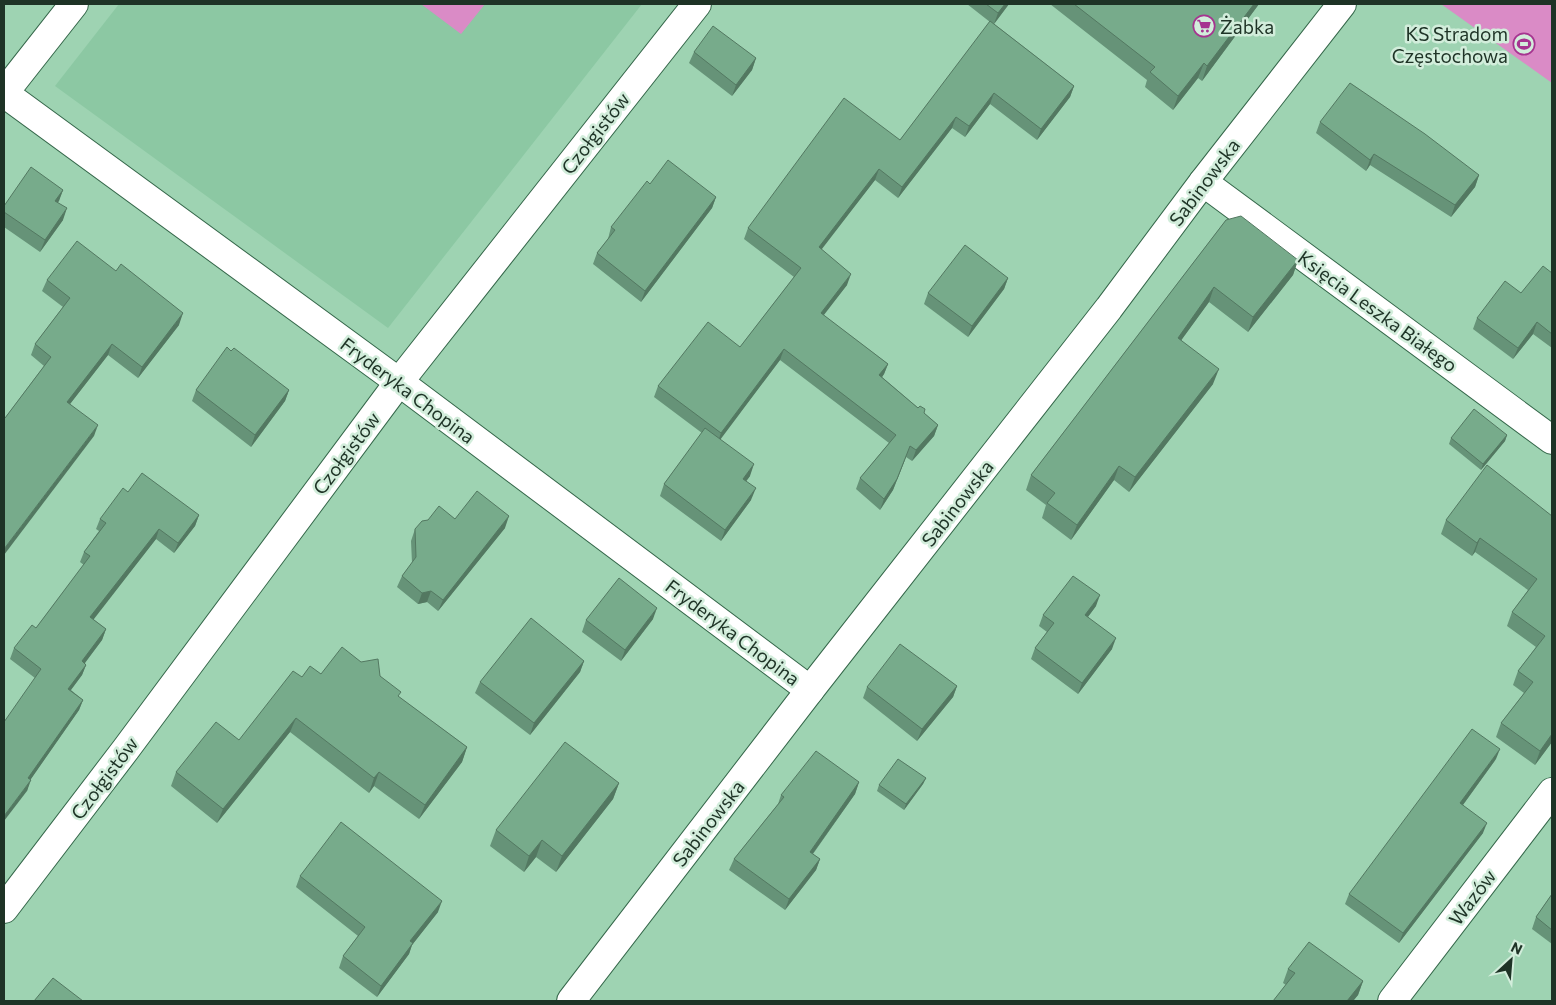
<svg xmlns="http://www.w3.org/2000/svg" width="1556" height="1005" viewBox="0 0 1556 1005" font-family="Commissioner,sans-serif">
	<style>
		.built { fill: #8cc8a3 }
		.green { fill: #da8bc6 }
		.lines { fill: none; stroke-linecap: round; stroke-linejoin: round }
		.minor-casing { stroke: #35674a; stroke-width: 30 }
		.minor { stroke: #fff; stroke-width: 28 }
		.wall { fill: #669378 }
		.shaded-wall { fill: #537861 }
		.building { fill: #77ab8b; stroke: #537861 }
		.labels { text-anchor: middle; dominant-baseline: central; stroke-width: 5; stroke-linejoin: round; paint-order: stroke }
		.poi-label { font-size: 19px; fill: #1e3326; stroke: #d2eddb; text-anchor: start }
		.street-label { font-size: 19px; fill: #1e3326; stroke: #d2eddb }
	</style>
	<rect width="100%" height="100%" fill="#9ed3b2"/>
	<polygon class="built" points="119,4 642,4 388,328 55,86"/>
	<g class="green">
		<polygon points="421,4 485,4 461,34"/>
		<polygon points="1441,4 1552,4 1552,83"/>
	</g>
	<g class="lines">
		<g class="minor-casing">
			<g id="minor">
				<polyline points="4,93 399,382 810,690"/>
				<polyline points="4,93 74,4"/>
				<polyline points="1203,182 1552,440"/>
				<polyline points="4,909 126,749 399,382 697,4"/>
				<polyline points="571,1001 810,690 1109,308 1203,182 1342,4"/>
				<polyline points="1392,1001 1552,792"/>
			</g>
		</g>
		<use href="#minor" class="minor"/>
	</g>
	<g class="wall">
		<polygon points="967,4 1009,4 994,24 1074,86 1070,97 1037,140 990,104 965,137 952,128 898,198 875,180 821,249 847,285 823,315 888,364 884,374 882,377 938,425 934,436 912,461 906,457 893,490 880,510 856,489 860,478 889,443 780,360 720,439 750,476 746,481 751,500 721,541 660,496 664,484 702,433 654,397 658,386 740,347 794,277 744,239 748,228 900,140 990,22"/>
		<polygon points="1050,4 1259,4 1202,81 1198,78 1173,110 1145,87 1147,80"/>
		<polygon points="694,52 756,58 752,70 732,96 689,63"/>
		<polygon points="1320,122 1479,175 1475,187 1451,217 1370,165 1366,171 1316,133"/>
		<polygon points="650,184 716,197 712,208 641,302 593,264 597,253 608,239 611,227"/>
		<polygon points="63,190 58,202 63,220 40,252 4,227 4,206"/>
		<polygon points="1226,220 1298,260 1293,275 1248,332 1209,302 1181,340 1213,384 1129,492 1114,480 1071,540 1042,518 1046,505 1026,490 1031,475"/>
		<polygon points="1552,273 1552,348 1533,334 1513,359 1473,329 1477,318 1521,293"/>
		<polygon points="1008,278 1004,289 968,337 924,304 928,293"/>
		<polygon points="47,280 179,325 138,378 108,355 70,404 94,436 5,418 44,366 31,355 35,344 63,307 42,291"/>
		<polygon points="231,351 289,390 285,401 251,447 192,401 196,390"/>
		<polygon points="1507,435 1505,441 1481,470 1449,444 1451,438"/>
		<polygon points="128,492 199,515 195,526 174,553 156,539 93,619 106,629 102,640 85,663 86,665 82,675 71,690 83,700 79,710 30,780 27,791 35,678 10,659 14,648 36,628 84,565 80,562 84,552 99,531 96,529 100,519"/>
		<polygon points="1552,516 1552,742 1535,765 1496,737 1501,723 1524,693 1513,685 1518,671 1536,647 1507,626 1512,612 1528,590 1475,552 1472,556 1441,534 1446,520"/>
		<polygon points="505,528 438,611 427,602 418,604 397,587 402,576 412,563 411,541 415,529"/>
		<polygon points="1096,606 1088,617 1112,649 1078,694 1031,659 1035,648 1047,632 1039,626 1043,615"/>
		<polygon points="653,619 621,661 582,632 586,620"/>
		<polygon points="584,661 580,672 530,735 475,693 480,682"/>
		<polygon points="321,674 380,676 399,697 467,747 462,762 419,819 374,786 369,793 290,732 217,823 171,786 176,772 239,740 302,677"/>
		<polygon points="957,686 953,697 917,741 863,698 867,687"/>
		<polygon points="1496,759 1463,805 1483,833 1399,943 1345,904 1349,894"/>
		<polygon points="926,778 923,784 904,810 877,791 879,785"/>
		<polygon points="859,782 855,794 813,854 820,859 816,870 785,910 729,870 734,859 778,804 781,795"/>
		<polygon points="619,783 613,799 556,872 536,857 524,872 490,846 496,830"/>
		<polygon points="300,876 438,912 412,945 409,954 377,997 339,968 343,956 358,936 296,887"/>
		<polygon points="1552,894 1552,944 1532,929 1536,917"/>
		<polygon points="1288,969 1363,981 1358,995 1353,1001 1273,1001 1286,985 1283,983"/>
	</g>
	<g class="shaded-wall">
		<polygon points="1005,4 1009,4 994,24 998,13"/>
		<polygon points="1254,4 1259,4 1202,81 1207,66"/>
		<polygon points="756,58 752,70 732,96 736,85"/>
		<polygon points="1204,63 1198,78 1173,110 1178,96"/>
		<polygon points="1074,86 1070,97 1037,140 1041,129"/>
		<polygon points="994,93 990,104 965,137 969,126"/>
		<polygon points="956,117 952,128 898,198 902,187"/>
		<polygon points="1374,154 1370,165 1366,171 1370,160"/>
		<polygon points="879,169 875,180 815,258 819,247"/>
		<polygon points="1479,175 1475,187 1451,217 1455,205"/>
		<polygon points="63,190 59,201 51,212 55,201"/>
		<polygon points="716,197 712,208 641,302 645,291"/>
		<polygon points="67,208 63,220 40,252 45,240"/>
		<polygon points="1298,260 1293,275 1248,332 1253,317"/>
		<polygon points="851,274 847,285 817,324 821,313"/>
		<polygon points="1008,278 1004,289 968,337 972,326"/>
		<polygon points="1214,287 1209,302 1172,353 1178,338"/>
		<polygon points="183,313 179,325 138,378 142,367"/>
		<polygon points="1537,322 1533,334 1513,359 1518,348"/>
		<polygon points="112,344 108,355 63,413 67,402"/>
		<polygon points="784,349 780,360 717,444 721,433"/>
		<polygon points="888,364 884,374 876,386 879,375"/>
		<polygon points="1219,369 1213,384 1129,492 1135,477"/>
		<polygon points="289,390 285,401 251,447 255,435"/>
		<polygon points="98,425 94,436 4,555 4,549"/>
		<polygon points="938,425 934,436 912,461 916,450"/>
		<polygon points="1507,435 1505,441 1481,470 1483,464"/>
		<polygon points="906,457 893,490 880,510 884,499"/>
		<polygon points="754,464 750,476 739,491 743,479"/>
		<polygon points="1119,466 1114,480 1071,540 1077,525"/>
		<polygon points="756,488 751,500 721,541 725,530"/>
		<polygon points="199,515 195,526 174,553 178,543"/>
		<polygon points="509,516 505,528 438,611 443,600"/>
		<polygon points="159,529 156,539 87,628 90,617"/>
		<polygon points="1480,538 1475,552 1472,556 1477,543"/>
		<polygon points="431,591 427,602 418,604 422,593"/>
		<polygon points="1100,595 1096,606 1081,626 1085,615"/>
		<polygon points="657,608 653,619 621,661 625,650"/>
		<polygon points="106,629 102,640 78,672 82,661"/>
		<polygon points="1116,638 1112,649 1078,694 1082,683"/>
		<polygon points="584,661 580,672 530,735 534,723"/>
		<polygon points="86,665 82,675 64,699 68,689"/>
		<polygon points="957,686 953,697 917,741 922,729"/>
		<polygon points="83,700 79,710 24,789 28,778"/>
		<polygon points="296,718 290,732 217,823 223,809"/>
		<polygon points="1552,734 1552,742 1535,765 1540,751"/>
		<polygon points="467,747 462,762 419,819 425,805"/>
		<polygon points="1500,749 1496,759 1457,813 1460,803"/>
		<polygon points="379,772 374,786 369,793 374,778"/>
		<polygon points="926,778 923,784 904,810 906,804"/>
		<polygon points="31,780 27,791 4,821 4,816"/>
		<polygon points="859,782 855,794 806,863 810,852"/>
		<polygon points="619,783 613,799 556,872 562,856"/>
		<polygon points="1487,823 1483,833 1399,943 1403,933"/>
		<polygon points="542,840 536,857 524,872 529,856"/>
		<polygon points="820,859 816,870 785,910 789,899"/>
		<polygon points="442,901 438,912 412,945 409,954 377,997 381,986 410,941"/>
		<polygon points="1363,981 1358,995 1353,1001 1347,1001"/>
	</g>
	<g class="building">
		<polygon points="986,4 1005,4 998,13"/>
		<polygon points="1074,4 1254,4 1207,66 1204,63 1178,96 1150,72 1155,67"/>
		<polygon points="990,21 1074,86 1041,129 994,93 969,126 956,117 902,187 879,169 819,247 851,274 821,313 888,364 879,375 918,408 920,406 925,409 924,413 938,425 916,450 910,446 897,479 884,499 860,478 896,435 784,349 721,433 658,386 708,322 740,347 801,268 748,228 844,98 900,140"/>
		<polygon points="713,26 756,58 736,85 694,52"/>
		<polygon points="1350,83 1425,134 1479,175 1455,205 1374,154 1370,160 1320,122"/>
		<polygon points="668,160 716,197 645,291 597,253 615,230 611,227 647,181 650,184"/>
		<polygon points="31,167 63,190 55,201 67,208 45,240 4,212 4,206"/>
		<polygon points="1241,216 1298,260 1253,317 1214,287 1178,338 1219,369 1135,477 1119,466 1077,525 1047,503 1055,493 1031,475 1226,220"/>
		<polygon points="77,241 116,271 121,264 183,313 142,367 112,344 67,402 98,425 4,549 4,417 5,418 51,357 35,344 70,298 47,280"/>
		<polygon points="965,245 1008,278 972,326 928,293"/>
		<polygon points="1543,266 1552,273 1552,334 1537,322 1518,348 1477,318 1505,281 1521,293"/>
		<polygon points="227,347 231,351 234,348 289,390 255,435 196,390"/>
		<polygon points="1474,409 1507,435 1483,464 1451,438"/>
		<polygon points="705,428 754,464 743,479 756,488 725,530 664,484"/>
		<polygon points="1487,465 1552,516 1552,734 1540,751 1501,723 1533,682 1518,671 1545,636 1512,612 1537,579 1480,538 1477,543 1446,520"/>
		<polygon points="142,473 199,515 178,543 159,529 90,617 106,629 82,661 86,665 68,689 83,700 28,778 31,780 4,816 4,722 41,669 14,648 32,625 36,628 90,556 84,552 106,523 100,519 123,488 128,492"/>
		<polygon points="477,491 509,516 443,600 431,591 422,593 402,576 416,557 415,529 422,521 428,520 439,506 455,519"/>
		<polygon points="1073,576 1100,595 1085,615 1116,638 1082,683 1035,648 1054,623 1043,615"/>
		<polygon points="619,578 657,608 625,650 586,620"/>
		<polygon points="531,618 584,661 534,723 480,682"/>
		<polygon points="900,644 957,686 922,729 867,687"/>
		<polygon points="342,647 361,662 378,659 380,676 401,692 398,696 467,747 425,805 379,772 374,778 296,718 223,809 176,772 216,722 239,740 293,671 302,677 310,666 321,674"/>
		<polygon points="1472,729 1500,749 1460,803 1487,823 1403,933 1349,894"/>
		<polygon points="565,742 619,783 562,856 542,840 529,856 496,830"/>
		<polygon points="816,751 859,782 810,852 820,859 789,899 734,859 784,797 781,795"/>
		<polygon points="898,759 926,778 906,804 879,785"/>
		<polygon points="341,822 442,901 410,941 413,943 381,986 343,956 365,927 300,876"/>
		<polygon points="1552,894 1552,930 1536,917"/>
		<polygon points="1309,942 1363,981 1347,1001 1273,1001 1295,973 1288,969"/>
		<polygon points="53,978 83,1001 34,1001"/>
	</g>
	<defs>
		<g id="supermarket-ring" transform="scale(1.125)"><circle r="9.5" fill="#d2eddb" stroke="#a63490" stroke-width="1.5"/><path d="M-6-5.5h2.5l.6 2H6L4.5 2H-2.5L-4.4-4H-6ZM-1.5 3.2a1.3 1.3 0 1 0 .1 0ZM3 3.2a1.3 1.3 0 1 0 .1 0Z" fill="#a63490"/></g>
		<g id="stadium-ring" transform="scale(1.125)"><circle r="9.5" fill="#d2eddb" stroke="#a63490" stroke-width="1.5"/><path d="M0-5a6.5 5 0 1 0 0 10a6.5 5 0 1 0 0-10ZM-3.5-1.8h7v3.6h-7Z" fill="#a63490"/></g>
	</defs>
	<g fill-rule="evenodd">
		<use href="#supermarket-ring" x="1204" y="26"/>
		<use href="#stadium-ring" x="1524" y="44"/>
	</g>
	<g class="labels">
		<g class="poi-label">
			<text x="1220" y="26">Żabka</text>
			<text x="1508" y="33" text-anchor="end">KS Stradom<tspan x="1508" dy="22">Częstochowa</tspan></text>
		</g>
		<g class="street-label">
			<text transform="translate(595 133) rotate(-52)">Czołgistów</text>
			<text transform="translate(1204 182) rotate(-53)">Sabinowska</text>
			<text transform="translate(1378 311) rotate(36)">Księcia Leszka Białego</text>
			<text transform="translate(408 390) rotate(37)">Fryderyka Chopina</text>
			<text transform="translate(346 453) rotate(-53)">Czołgistów</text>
			<text transform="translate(957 503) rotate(-52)">Sabinowska</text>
			<text transform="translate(733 632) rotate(37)">Fryderyka Chopina</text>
			<text transform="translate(104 778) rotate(-53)">Czołgistów</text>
			<text transform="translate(708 823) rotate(-52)">Sabinowska</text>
			<text transform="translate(1472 897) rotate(-53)">Wazów</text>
		</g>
	</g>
	<rect width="1556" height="1005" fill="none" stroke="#1e3326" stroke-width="10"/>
	<g transform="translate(1511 960) rotate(26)" stroke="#d2eddb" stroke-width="4" paint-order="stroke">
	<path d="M0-4L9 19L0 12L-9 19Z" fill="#1e3326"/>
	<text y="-8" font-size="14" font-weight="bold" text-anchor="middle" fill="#1e3326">N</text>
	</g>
</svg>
